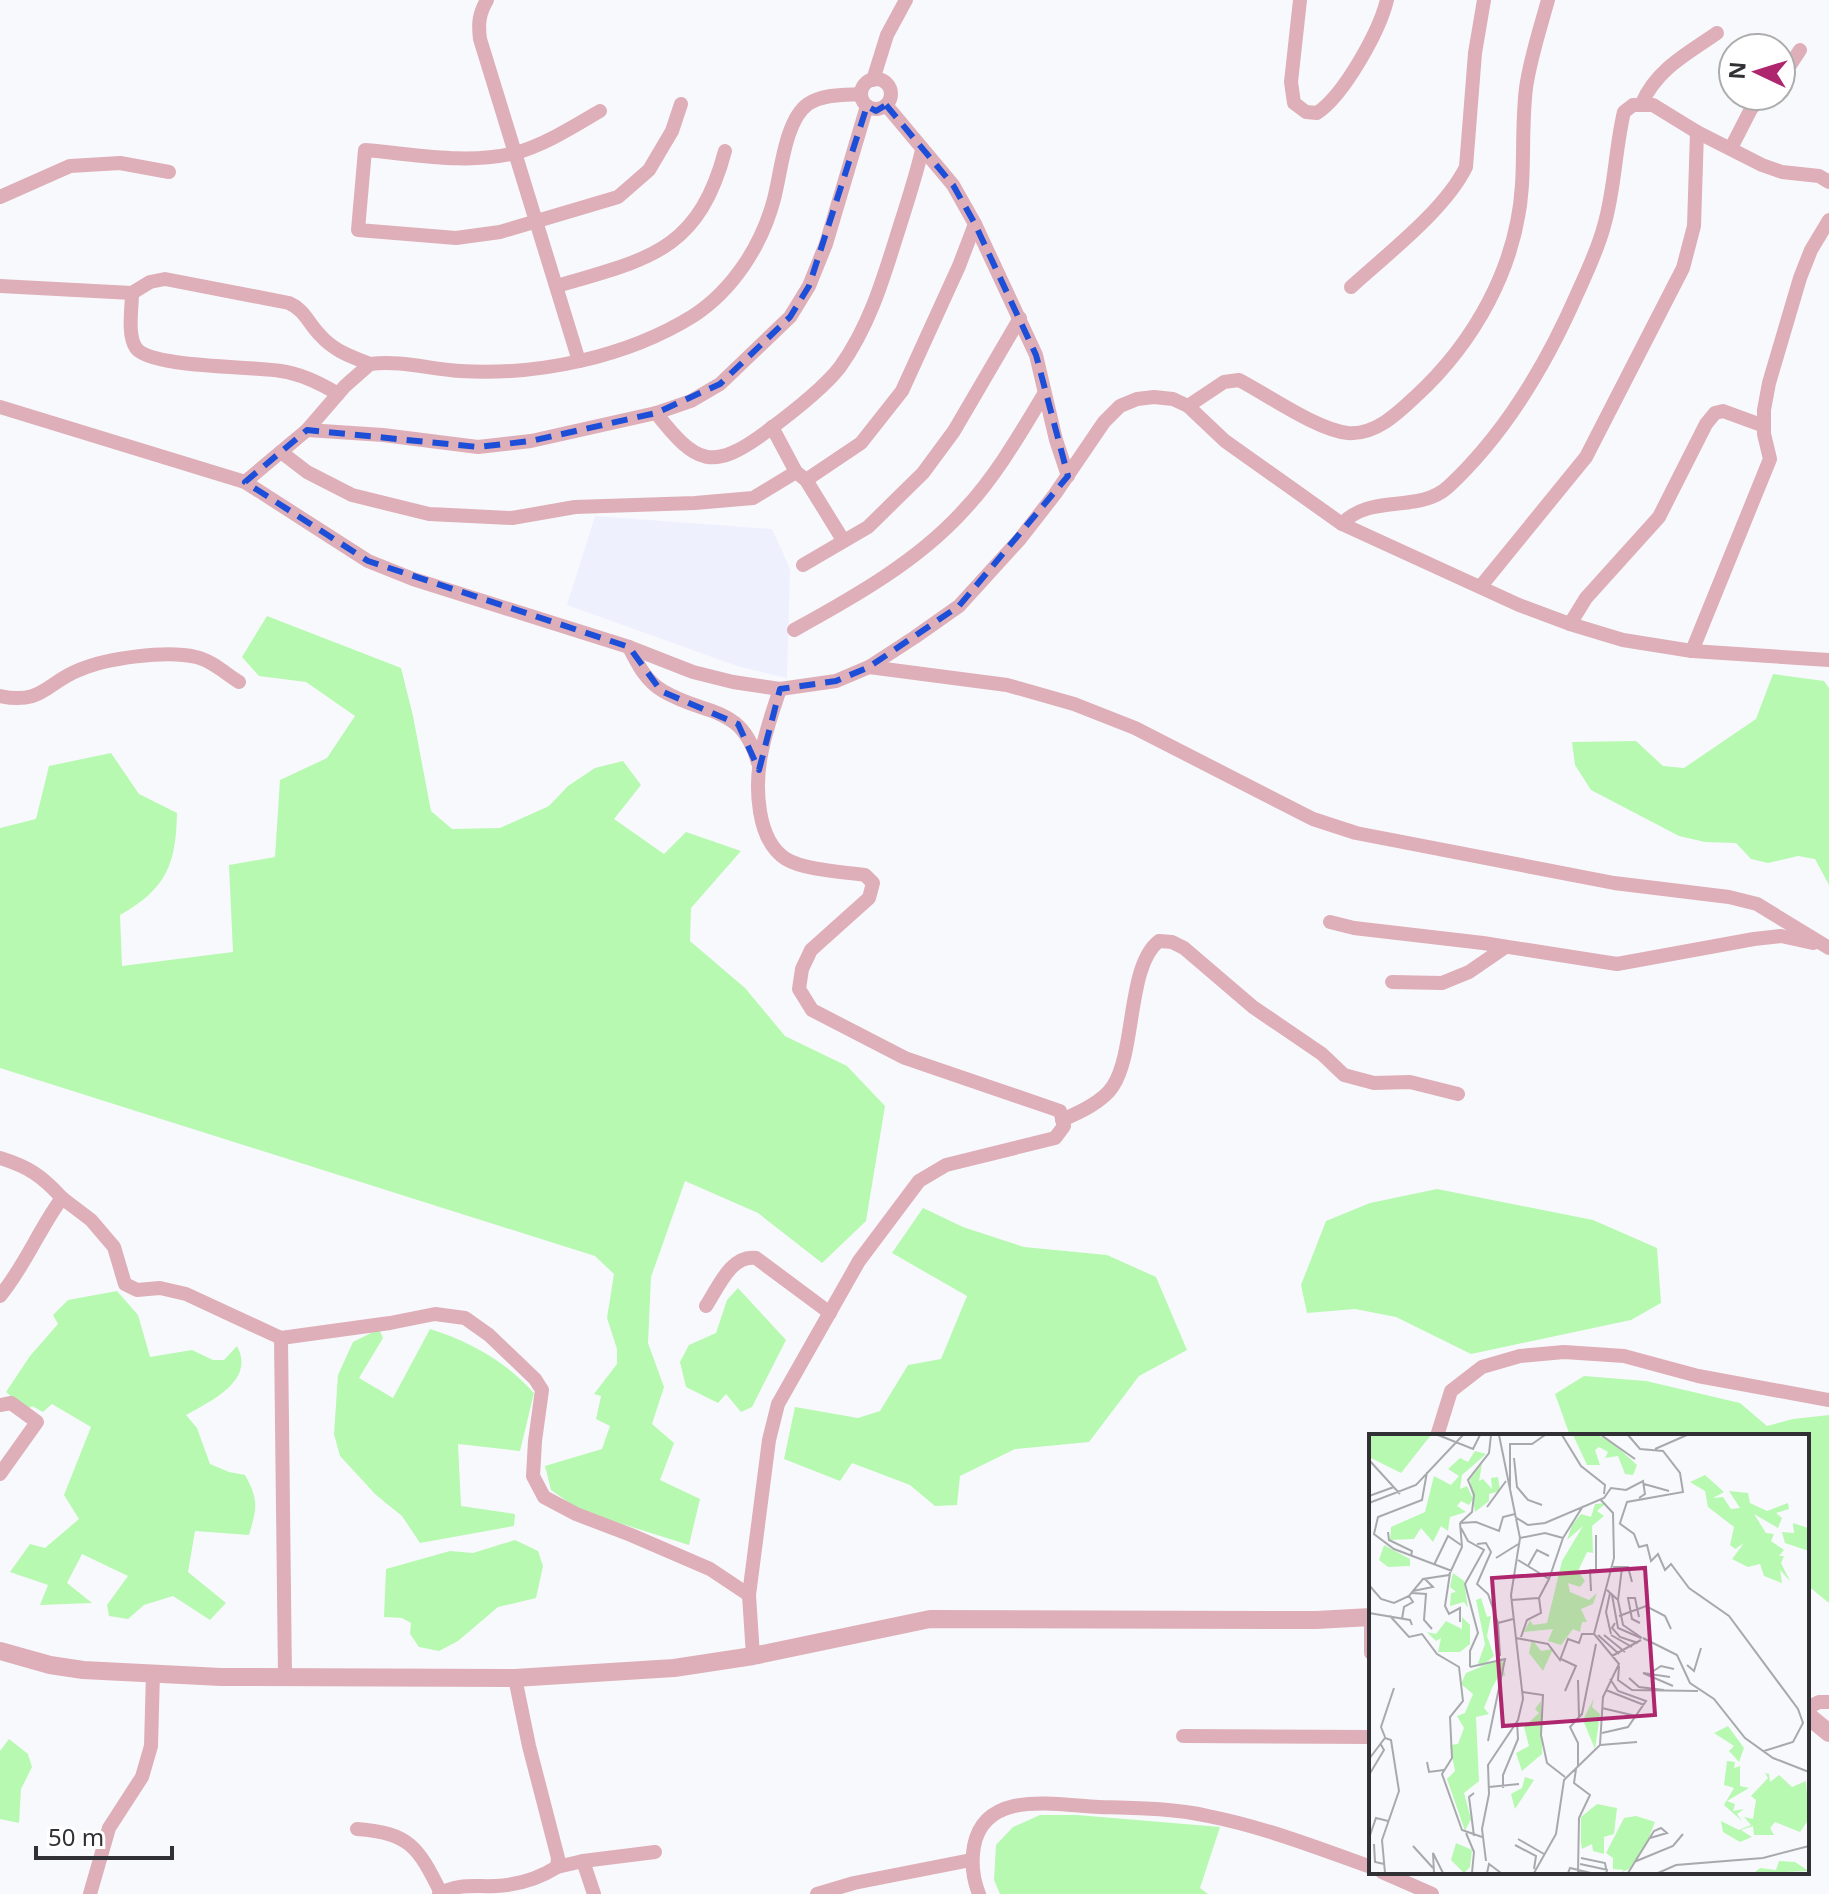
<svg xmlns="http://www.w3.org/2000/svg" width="1829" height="1894" viewBox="0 0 1829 1894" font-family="'Noto Sans',sans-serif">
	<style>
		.built { fill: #eef0fe }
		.green { fill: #b7f9b1 }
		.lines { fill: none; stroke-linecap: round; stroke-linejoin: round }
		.minor { stroke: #deafb8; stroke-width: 14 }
		.tertiary { stroke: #deafb8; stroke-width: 18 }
		.marked { fill: none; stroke: #1d4ed8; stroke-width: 6; stroke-dasharray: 16 10; stroke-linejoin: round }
		.inset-road { fill: none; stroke: #a8a9ad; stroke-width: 2 }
		.view { fill: #ae276e; fill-opacity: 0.15; stroke: #ae276e; stroke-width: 4 }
		.inset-edge { fill: none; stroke: #313135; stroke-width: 4 }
	</style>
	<rect width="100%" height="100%" fill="#f8f9fd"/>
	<polygon class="built" points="595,516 772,529 790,569 787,678 737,666 567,605"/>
	<g class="green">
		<path d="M267,616L401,668L413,716L431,811L452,829L500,828L549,806L568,786L595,768L623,761L641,785L614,819L664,854L686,832L741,851L691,908L690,941L745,988L785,1036L847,1066L885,1106L866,1221L822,1263L758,1213L685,1181L651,1277L648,1343L664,1387L652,1424L674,1443L660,1480L700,1499L689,1545L581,1511L551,1490L545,1466L602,1449L610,1426L596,1419L601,1396L594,1394L617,1364V1349L607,1318L614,1274L595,1256L0,1068V828L36,819L49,766L111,753L139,794L177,813C176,865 166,889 120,915L122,966L233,952L229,865L275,857L280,780L327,758L355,716L306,682L259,676L242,657Z"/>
		<polygon points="1773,674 1824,681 1829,688 1829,885 1815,859 1798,856 1768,863 1751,859 1736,843 1705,842 1679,836 1591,790 1575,765 1572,742 1636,741 1663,766 1684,768 1756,719"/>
		<polygon points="1437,1189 1593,1220 1657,1248 1661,1303 1631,1320 1471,1354 1396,1317 1355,1309 1307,1313 1301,1285 1326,1221 1370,1203"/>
		<polygon points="923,1208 963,1227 1024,1247 1107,1255 1156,1277 1187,1350 1139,1376 1089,1442 1015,1449 960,1476 957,1505 935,1506 910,1485 852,1463 840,1481 784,1459 795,1407 858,1418 880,1411 908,1365 941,1359 967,1296 892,1253"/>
		<polygon points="738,1288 786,1340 752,1407 741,1412 726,1394 718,1403 686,1387 680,1362 689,1345 716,1333 727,1300"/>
		<path d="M117,1291L138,1315L150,1357L192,1350L213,1360H224L237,1346C256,1380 211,1401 186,1415L197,1428L210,1464L229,1472L245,1475C259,1500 257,1508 249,1535L195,1531L188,1572L226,1603L210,1620L173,1596L144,1605L128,1619L109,1616L107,1605L128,1576L82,1554L67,1583L92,1603L40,1605L48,1585L10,1572L30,1544L45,1548L79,1519L64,1495L91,1427L52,1404L43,1412L32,1406L27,1410L6,1392L30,1356L58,1324L53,1315L68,1300Z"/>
		<path d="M379,1329L383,1338L359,1378L393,1398L430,1329C471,1342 505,1361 534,1393L520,1451L458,1444L461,1506L515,1514L514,1526L420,1543L402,1516L376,1495L340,1456L334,1434L338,1375L353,1342Z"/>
		<polygon points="1584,1376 1646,1381 1740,1403 1767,1426 1793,1419 1829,1415 1829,1603 1807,1585 1807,1436 1573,1436 1569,1433 1555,1394"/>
		<polygon points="515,1540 538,1551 543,1566 536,1598 498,1607 458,1641 439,1651 419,1647 410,1634 411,1623 402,1618 384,1617 386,1569 450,1551 473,1553"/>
		<polygon points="9,1739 28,1754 32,1767 21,1789 19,1823 0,1819 0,1751"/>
		<polygon points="1040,1815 1077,1815 1220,1827 1200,1888 1208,1894 1000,1894 994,1880 996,1845 1013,1827"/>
	</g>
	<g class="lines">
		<g class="minor">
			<path d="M487,0C479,14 478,23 480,39L579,361"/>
			<path d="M1300,0L1291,82L1294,103L1306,112L1317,113C1344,95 1379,32 1387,0"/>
			<polyline points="1781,79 1800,50"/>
			<circle cx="876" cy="94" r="15"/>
			<polyline points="873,80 887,35 906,0"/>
			<path d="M1642,103C1657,69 1687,54 1717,33"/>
			<polyline points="886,105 953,185 975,224 1036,355 1056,440 1068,476"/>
			<path d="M600,111C574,126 545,145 515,153C467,165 414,154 365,150L358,230L456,238L500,232L618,197L649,170L672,131L681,104"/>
			<polyline points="1731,148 1751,109 1763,96"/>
			<polyline points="0,197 70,166 120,163 169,172"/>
			<path d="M0,286L132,293L150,282L165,279L289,303C305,310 308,323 320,335C334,351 350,356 370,364"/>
			<path d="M557,286C648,259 698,252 725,151"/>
			<path d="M1351,287C1387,254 1445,210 1466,167L1475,53L1484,0"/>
			<path d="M132,293C132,308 127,335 136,348C150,368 253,366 281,371C302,374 320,383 338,394"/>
			<path d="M1188,406L1224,382L1239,380C1268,395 1317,430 1348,433C1375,435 1397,414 1415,397C1474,343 1517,267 1522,185C1524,153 1522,121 1526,88C1530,59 1540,29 1548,0"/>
			<polyline points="0,407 245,482 368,561 413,579 629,647 693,672 733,682 780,689 836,681 869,667 915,637 959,606 1020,539 1055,494 1104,422 1120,406 1137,399 1154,397 1173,399 1188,406 1225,441 1342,524 1519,605 1570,624 1623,640 1692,651 1829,660"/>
			<path d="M656,413C696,464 712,472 766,432C789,415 823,389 840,367C868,328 882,283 896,238C905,209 915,180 922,150"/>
			<polyline points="772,427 796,472 806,480 843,540"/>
			<polyline points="307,430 383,435 478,447 531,441 656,413 691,401 720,384 790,317 809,286 826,244 867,106"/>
			<polyline points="281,452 307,472 352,495 429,514 512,518 575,507 695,503 753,498 796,472"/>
			<polyline points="806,480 861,443 902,391 959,266 975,224"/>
			<path d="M245,482L307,430L345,386L370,364C401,360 429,369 460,371C538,376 627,357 693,316C733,290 762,245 774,199C781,173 785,120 808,104C823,94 844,95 861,94"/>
			<path d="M1342,524C1370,493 1418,514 1448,487C1505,434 1546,365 1577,294C1587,272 1598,249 1604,226C1615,189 1615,149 1624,112L1633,105H1653L1697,132L1762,165L1782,172L1819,176L1829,182"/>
			<polyline points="803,565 868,527 923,473 954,431 1020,318"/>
			<polyline points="1481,586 1586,457 1683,268 1694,226 1697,132"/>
			<polyline points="1570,624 1586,598 1659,517 1706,424 1715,413 1723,411 1764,426"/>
			<path d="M794,630C854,597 918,561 964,510C996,476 1020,434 1044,394"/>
			<path d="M629,647C638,665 646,681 663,691C707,717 742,704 758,763"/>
			<polyline points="1692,651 1770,459 1764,434 1764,410 1769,383 1800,278 1811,250 1829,220"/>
			<polyline points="869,667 1007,685 1074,704 1135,728 1313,819 1356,833 1614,883 1729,897 1757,904 1829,948"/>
			<path d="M0,696C42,705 46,683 79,670C107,658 166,650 196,657C211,660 226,674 239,682"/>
			<polyline points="1330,922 1354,928 1483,943 1617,964 1754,939 1781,936 1813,943"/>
			<polyline points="1392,982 1442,983 1469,972 1504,948"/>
			<path d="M1062,1120C1078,1113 1103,1102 1113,1086C1136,1051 1127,965 1159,941L1172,942L1184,948L1253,1007L1322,1054L1344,1075L1374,1083L1410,1082L1458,1094"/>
			<path d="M0,1158C29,1167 42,1176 62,1198"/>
			<path d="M0,1296C25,1266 39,1229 62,1198L91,1220L114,1247L125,1284L137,1290L160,1288L186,1294L281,1338L390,1323L435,1314L465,1318L489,1335L535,1379L542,1390L535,1441L533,1476L544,1497L576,1514L631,1535L710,1569L749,1595"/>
			<path d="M706,1306C718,1288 731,1254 756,1258L830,1313"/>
			<polyline points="281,1338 285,1677"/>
			<polyline points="0,1405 11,1403 37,1422 0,1474"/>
			<polyline points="1437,1436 1451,1391 1482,1367 1520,1356 1564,1352 1624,1356 1698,1376 1829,1400"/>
			<polyline points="1371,1617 1371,1653"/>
			<path d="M753,1656L749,1595L769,1440L778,1404L859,1261L919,1181L946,1165L1055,1138L1064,1126L1060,1111L905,1058L812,1010L799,989L802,969L811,950L869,898L873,883L865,875C844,872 804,870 786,859C756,840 755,786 761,755C765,732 773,711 780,689"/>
			<polyline points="1807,1708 1819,1702 1829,1702"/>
			<polyline points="1183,1736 1371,1737"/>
			<path d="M357,1829C410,1833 418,1847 441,1893"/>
			<polyline points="583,1861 655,1852"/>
			<polyline points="557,1867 583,1861 594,1894"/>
			<polyline points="1382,1872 1432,1894"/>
			<polyline points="90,1894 109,1828 142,1777 151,1746 153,1673"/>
			<path d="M439,1894C458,1883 475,1887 496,1886C518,1885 538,1879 557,1867L558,1858L529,1746L515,1678"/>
			<polyline points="817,1894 854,1883 971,1860"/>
			<path d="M979,1894C973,1879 971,1863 974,1846C985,1789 1055,1805 1099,1807C1135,1808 1172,1808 1208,1816C1264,1827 1318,1848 1371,1867"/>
		</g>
		<g class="tertiary">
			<polyline points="0,1651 50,1665 83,1670 221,1677 515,1678 674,1668 753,1656 930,1619 1316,1620 1371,1617"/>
			<polyline points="1807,1715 1829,1733"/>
		</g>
	</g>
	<path class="marked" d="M886,105L953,185L975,224L1036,355L1068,476L959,606L869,667L836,681L780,689L759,770L738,724L661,691L629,647L368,561L245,482L307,430L478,447L531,441L656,413L720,384L790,317L809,286L867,106L876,111Z"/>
	<g transform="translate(1369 1434)">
		<rect width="440" height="440" fill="#f8f9fd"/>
		<path d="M0,1H62L32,39L0,23ZM204,1H228L244,9L268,31L264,41L256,40L249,22L236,24L239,18L230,13L226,16L231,31H218ZM106,17L117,20L93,41L91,55L98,52L104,65L100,71L92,67L88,72L97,78L81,83L79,97L72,92L64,108L52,94L45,105L21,106L22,93L56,78L65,42L82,51L90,42L79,35L91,24L99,28ZM113,30L110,47L114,45L123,55L122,44L129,43L131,57L120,60V67L106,78L101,45ZM336,41L355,58L344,64L354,63L362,75L371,74L360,57L379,59L381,69L398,77L419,69L420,75L407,79L413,84L409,94L385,80L397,99L405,100L402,107L415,116L410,122H415L412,129L421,147L411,136L413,149L395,142L391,130L379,133L363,125L375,109L366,115L361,111L365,93L339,73L336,57L321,48ZM237,69L228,77L235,82L223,92L224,119L218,118L209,137L216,147L211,153L199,149L201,158L220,166L228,159L224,170L212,175L218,188H213L211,198L204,195L192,211L179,207L184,195L155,198L161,186L164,191L178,189L193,127L214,92L198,106L203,91L212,80L222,83L226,70ZM424,89L439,94L440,117L416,109L413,98L425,99ZM15,111L41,125V132L19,133L10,126ZM84,139L95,147L99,174L95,168L81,172L82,159L87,158L81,153ZM112,164L118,183L122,182L118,202L125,222L113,232H108L116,210L107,166ZM93,183L101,191V210L91,218H69L72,204L67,207L58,198L67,200L77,187L93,195ZM163,205L172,217L184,215L174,237L160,219ZM133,224L136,242L130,241L123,254L115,274L120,280L107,283L110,347L95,359L102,385L96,397L78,345L86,337L81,311L89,310L95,294L88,282L96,279L104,260L92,250L97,239ZM225,264L223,273L231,280L226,315L214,286ZM172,267L173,320L153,337L147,319L160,312L155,293L170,279L166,275ZM359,292L375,314L370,328L360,317L365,312L345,299ZM358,327L366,328L365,334L371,332V352L380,354L358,367L366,370L364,377L375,375L368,380L373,387L355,371L365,354L355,351ZM396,339L400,340L401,348L410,341L423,353L437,347L440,385L431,398L406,388L401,394L405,401H385L384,392L372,396L383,403L371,408L354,398L352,387L370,396L382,391L375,383L384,385L387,366L382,362L399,344ZM156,343L165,346L146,375L142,360L153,354ZM228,370L248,374L245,400L235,403V420L224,417L223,410L213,415L212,409V383ZM267,382L286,388L277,411L260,435L251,439L255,436L244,435V424L237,419L255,384ZM87,409L103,416L101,433L95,439L82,426ZM410,427L426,428L440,437L385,439L391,434L407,436Z" fill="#b7f9b1"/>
		<path class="inset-road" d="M69,1L104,15L111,1M193,1L212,32L236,51L235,60M232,1L266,25M286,15L318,1M145,24L148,53L159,66L173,71M0,26L31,60M58,38L53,66L9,83L5,100L25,115L83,137M275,50L300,57M141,56V10H163L176,1M0,62L25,53M0,69L47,51L94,1M118,73L137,47M146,83L159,91L176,89L235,64L242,54L257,56L274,47L276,60L270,64M91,89L103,78L105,61L99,46L120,19L122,1M91,89L107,88L130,97L134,83L146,80M250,89L265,100L270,113L278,111L282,127L289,120L296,136L302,130L320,154L360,182L429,275L434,289L424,308L395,317M251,89L258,68L314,58L311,39L294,17L271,15L259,1M92,94L99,107L115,116L96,150L109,199L101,217V233M19,98L20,106L43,117L42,122M151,104L176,99L194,104L180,145M194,104L214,72M108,110L117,109L122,118L108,150L119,160L129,189L144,185M127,124L151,109M149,126L180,145L170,164L172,179L158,186L152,203M65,131L79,102L92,111M159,132L168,116L180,122M244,133H259L263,148M227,135V101M81,139L76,172L80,180L91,174V188M0,151L12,165L25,169L40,162L54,145L80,141L93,113L91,89M238,156L249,166L254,191L273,204M44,157L64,153L56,145M222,157L221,136H243M43,159L57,160L55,186L63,195M241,159L237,178L242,200M243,161L249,194L272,204M142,166L170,164M249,166L253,134M0,179L41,186L43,191M21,182L40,203L53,200L68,220L90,233L94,267L81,283L83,324L73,340L93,396L113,403M250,182L277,172L296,182L302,195M270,183L266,164H259L263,185L271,189M33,185L35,173L44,168L40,162M129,189L131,222M246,189L243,194L251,203L269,209M229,201L250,220M235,201L256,218M242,201L263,213M147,204L179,210L191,226L199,205L210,209L213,200H225M274,204L308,221L321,249L345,265L376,304L404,324L440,338M243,222L272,206M192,225L207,232L196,257M318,231L325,237L332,214M250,232L249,246L263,256L329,257M101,233L136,225L119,307M283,238L292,232L305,235M301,243L274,239L304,252M260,244L270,253L295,256M209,246L210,283M237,256L275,271M154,258L174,261L172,301L178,329L196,343M233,274L271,283M233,299L259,293L277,267L249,257L241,245M16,303L12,293L25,254M231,311L268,308M0,325L16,304L22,306L30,357L13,406L16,439M58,328L60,338L75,336M209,333V309L201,293L213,280L227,210M207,335L205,349L221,361L210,384L209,439M0,341L15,316L11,309M120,353L150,350M134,354V341L149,305L148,288M97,399L105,418L103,439M105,402L100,363L105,359M0,404L7,384L19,387M149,405L175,420M5,410L6,428L15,430M146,411L167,422L165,435M44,412L64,434M212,424L236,429L238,439M117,427L113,395L120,360L119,331L149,286L154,265L142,161L151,104L130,1M265,428L304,412L314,400M211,430L239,436M65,439L64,419L74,439M118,439L120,430L132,439M165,439L187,400L195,346L231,311L234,263L250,230L225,200L245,124L244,79L231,65M199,439L201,434L222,439M259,439L285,397L292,394L298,399L281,404M289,439L307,431L394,424L440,412"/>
		<path class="view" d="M276,134L286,281L134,292L123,144Z"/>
		<rect width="440" height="440" class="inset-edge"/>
	</g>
	<g transform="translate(1757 72) rotate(274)"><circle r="38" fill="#ffffff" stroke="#adadae" stroke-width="2"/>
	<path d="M0-6L14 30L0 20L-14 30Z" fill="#ae276e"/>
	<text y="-12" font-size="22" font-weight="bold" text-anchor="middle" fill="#313135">N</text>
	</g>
	<path d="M36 1846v12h136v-12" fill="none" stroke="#313135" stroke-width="4"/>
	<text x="48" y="1846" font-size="24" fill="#313135" stroke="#ffffff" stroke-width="6" paint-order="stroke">50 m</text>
</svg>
